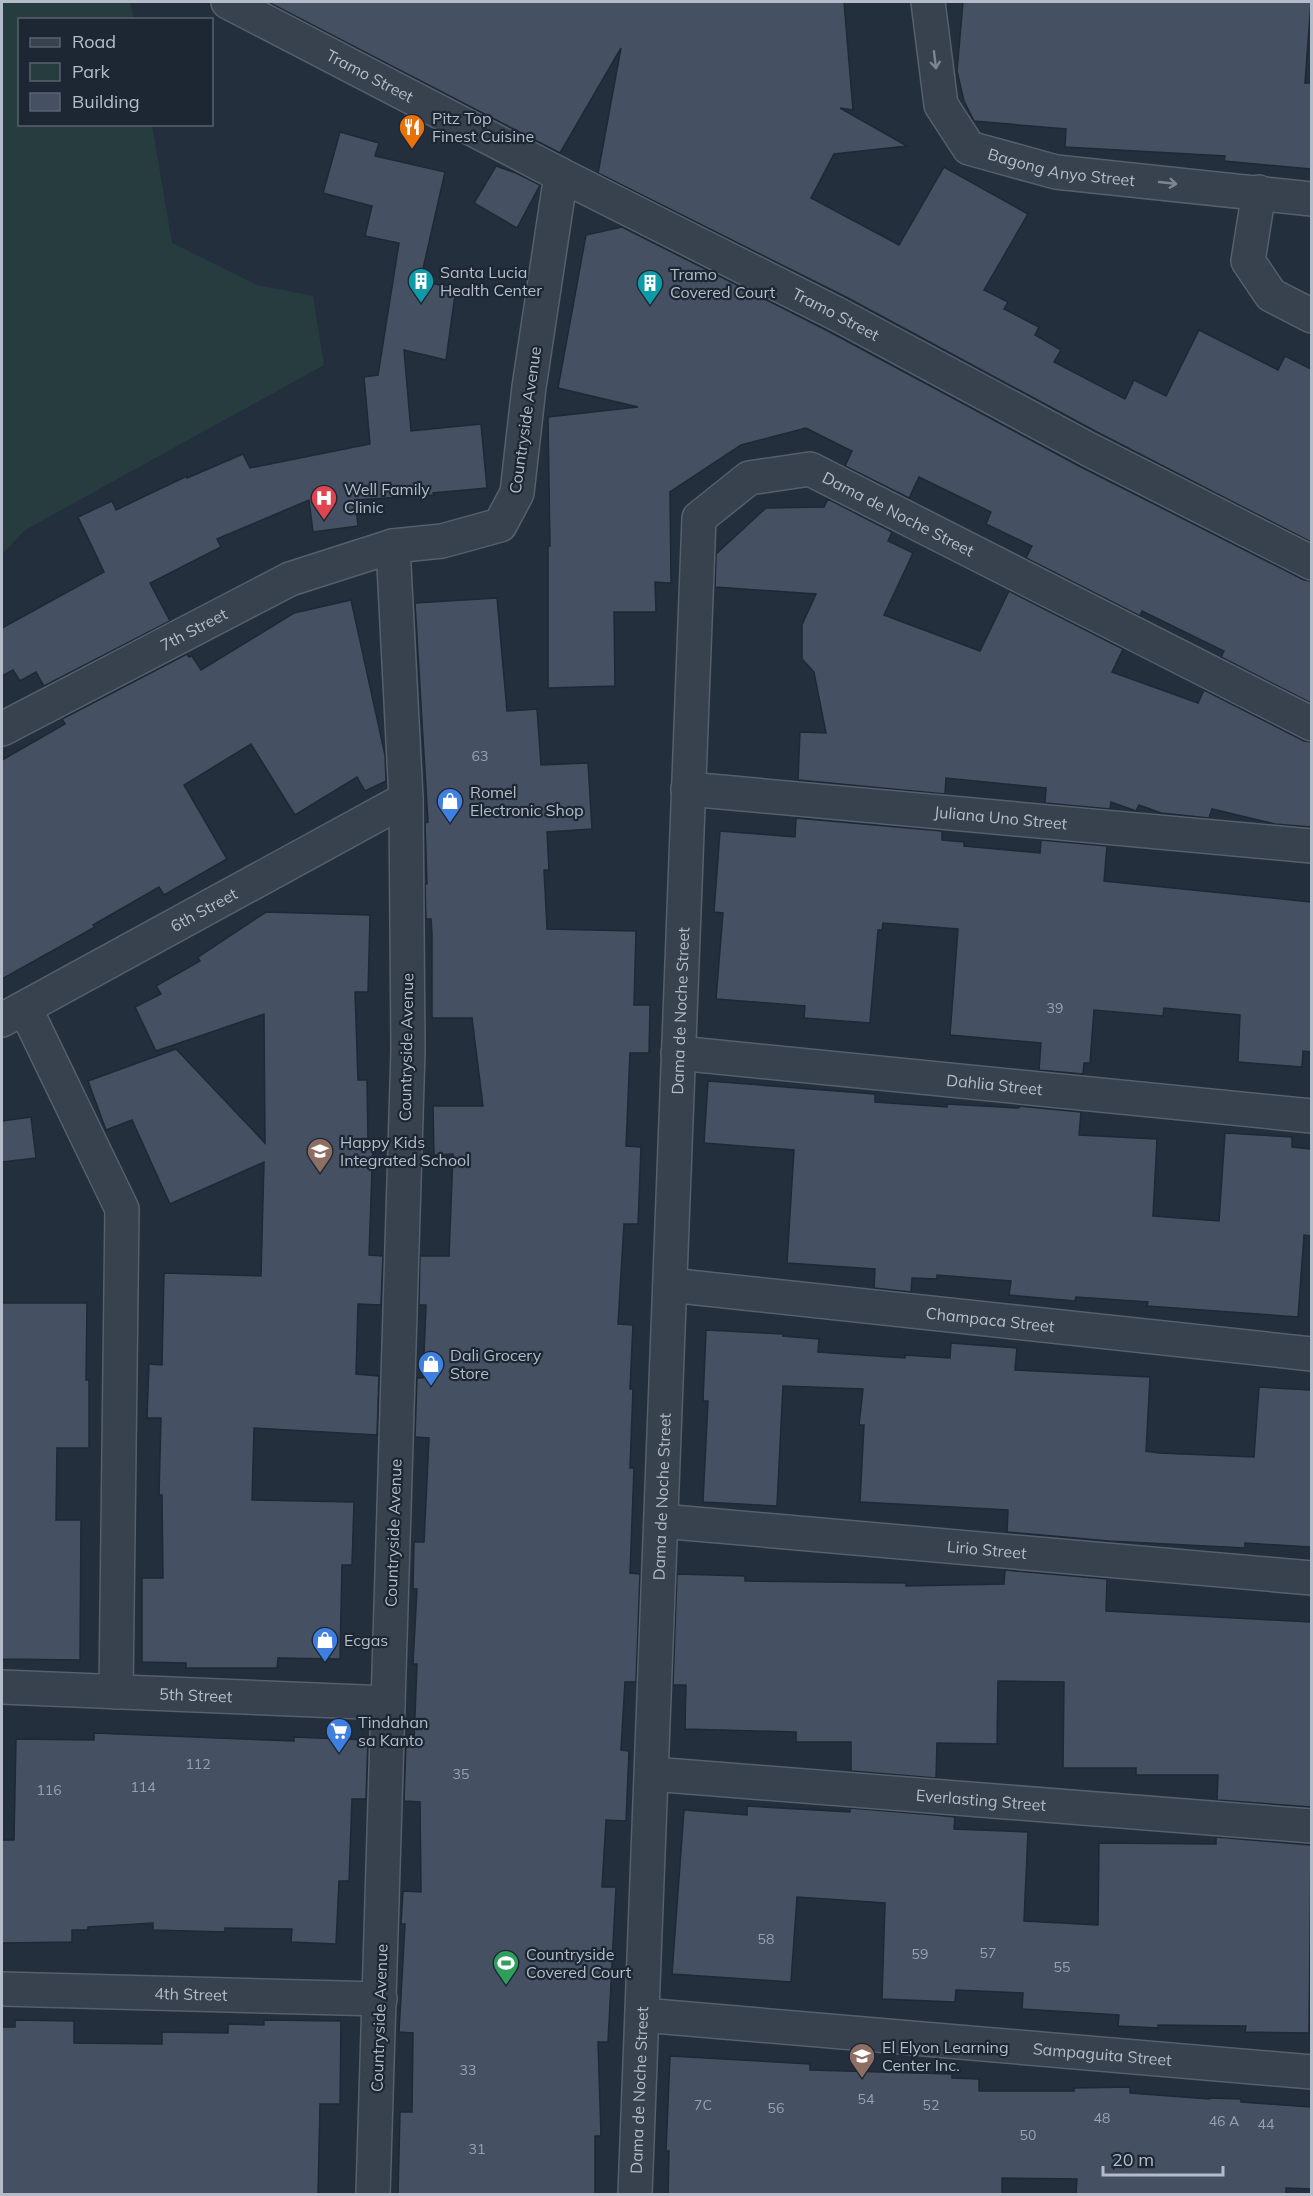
<svg xmlns="http://www.w3.org/2000/svg" width="1313" height="2196" viewBox="0 0 1313 2196" font-family="Mulish,sans-serif">
	<style>
		.green { fill: #263c3f }
		.building { fill: #455162; stroke: #1f2835; stroke-width: 1.5 }
		.lines { fill: none; stroke-linecap: round; stroke-linejoin: round }
		.minor-casing { stroke: #565f6c; stroke-width: 36 }
		.tertiary-casing { stroke: #565f6c; stroke-width: 36 }
		.minor { stroke: #38414e; stroke-width: 33 }
		.tertiary { stroke: #38414e; stroke-width: 33 }
		.oneway { stroke: #7c8592 }
		.labels { text-anchor: middle; dominant-baseline: central; stroke-width: 4.5; stroke-linejoin: round; paint-order: stroke }
		.number-label { font-size: 14px; fill: #98a1af }
		.street-label { font-size: 16px; fill: #b4bcc9; stroke: #1d2633 }
		.poi-label { font-size: 16px; fill: #b4bcc9; stroke: #1d2633; text-anchor: start }
	</style>
	<rect width="100%" height="100%" fill="#242f3e"/>
	<polygon class="green" points="2,2 130,2 134,19 20,20 20,124 152,125 172,243 257,285 313,296 324,365 25,530 2,554"/>
	<g class="building">
		<polygon points="268,2 844,2 853,110 840,108 907,146 834,154 811,198 899,245 944,167 1028,214 984,290 1008,302 1004,309 1039,327 1035,335 1061,350 1054,362 1125,399 1134,380 1166,396 1199,330 1278,370 1285,356 1311,369 1311,542 1097,432 846,297 598,173 621,48 560,153"/>
		<polygon points="963,2 1311,2 1305,83 1311,83 1311,169 1224,161 1225,156 1065,147 1066,129 974,121 964,101 957,71"/>
		<polygon points="340,132 379,143 375,156 445,172 420,282 456,287 446,360 404,350 411,431 481,424 487,488 433,493 434,495 355,500 358,526 313,532 309,500 217,539 221,547 150,583 170,621 44,686 36,672 20,681 13,670 2,676 2,628 104,572 78,517 112,501 116,510 187,476 187,478 243,454 250,468 370,444 364,377 378,375 399,243 365,236 372,206 323,193"/>
		<polygon points="496,166 516,173 540,185 517,228 474,203"/>
		<polygon points="622,227 828,331 1079,466 1304,580 1311,581 1311,703 1221,657 1224,651 1142,611 1140,616 1026,558 1032,546 986,524 991,512 919,477 909,498 845,466 852,451 806,428 741,445 670,492 671,583 655,582 656,612 614,612 615,686 548,688 548,546 550,546 548,417 638,407 558,388 586,235"/>
		<polygon points="828,499 892,532 888,541 913,553 884,615 980,651 1009,591 1123,649 1112,672 1198,703 1204,690 1304,741 1311,742 1311,827 1275,824 1212,809 1209,818 1161,813 1139,805 1136,811 1111,802 1110,809 1045,803 1046,788 946,778 945,794 798,780 800,732 826,733 814,672 802,659 802,625 816,594 715,587 716,554 766,508 824,507"/>
		<polygon points="497,598 507,711 537,709 541,765 588,763 592,829 547,832 549,870 544,870 547,929 636,931 634,1005 650,1005 649,1053 630,1053 626,1146 641,1147 638,1224 624,1224 618,1324 633,1325 630,1389 633,1389 630,1468 634,1468 630,1573 640,1574 636,1682 625,1682 621,1750 629,1751 626,1821 606,1820 602,1887 616,1887 608,2042 598,2042 601,2136 595,2136 595,2194 398,2194 400,2112 412,2112 413,2033 399,2032 405,1924 401,1924 403,1891 421,1892 420,1802 404,1801 406,1741 414,1741 417,1664 413,1664 417,1589 413,1589 414,1542 424,1542 429,1438 415,1437 417,1378 423,1378 426,1305 419,1305 420,1256 449,1256 453,1154 434,1155 433,1106 483,1106 472,1018 432,1018 432,934 431,919 426,919 425,884 427,884 425,823 428,822 415,603"/>
		<polygon points="351,600 385,755 386,781 365,791 357,777 295,815 251,744 184,785 227,859 164,895 159,887 93,925 95,927 2,979 2,760 65,724 62,719 187,654 189,657 192,656 201,670 294,613"/>
		<polygon points="796,818 942,831 942,840 964,842 964,846 1040,853 1041,840 1107,846 1104,881 1311,902 1311,1052 1303,1051 1302,1067 1238,1062 1240,1015 1164,1008 1163,1016 1094,1010 1090,1063 1084,1063 1083,1074 1039,1070 1041,1043 950,1035 958,929 883,923 882,930 878,930 870,1023 804,1018 805,1006 716,999 723,913 714,912 720,831 795,837"/>
		<polygon points="266,912 370,915 368,992 355,992 358,1080 367,1080 368,1142 373,1143 369,1255 383,1256 381,1305 358,1304 356,1374 379,1376 377,1435 254,1428 252,1500 354,1502 352,1565 342,1565 340,1659 278,1658 277,1668 186,1668 186,1663 142,1662 142,1578 163,1578 162,1495 159,1495 161,1418 147,1418 149,1364 162,1365 164,1273 261,1276 264,1162 170,1204 132,1120 106,1130 88,1081 176,1049 265,1143 264,1014 156,1051 135,1007 161,994 156,986 200,961 198,957"/>
		<polygon points="708,1081 875,1094 875,1102 947,1107 947,1104 1019,1108 1019,1106 1081,1112 1079,1135 1157,1139 1153,1216 1219,1221 1225,1133 1292,1137 1292,1147 1311,1149 1311,1236 1304,1235 1298,1317 1147,1306 1148,1302 1076,1297 1075,1301 1009,1295 1011,1281 937,1275 937,1279 912,1278 911,1292 874,1288 875,1269 787,1263 794,1150 704,1143"/>
		<polygon points="31,1117 36,1158 2,1162 2,1121"/>
		<polygon points="2,1303 87,1303 86,1380 89,1380 89,1448 57,1448 56,1520 81,1520 80,1660 2,1659"/>
		<polygon points="706,1330 783,1334 783,1336 819,1339 818,1352 905,1358 905,1355 950,1358 951,1343 1017,1348 1015,1370 1150,1377 1146,1451 1159,1453 1254,1457 1259,1387 1311,1390 1311,1547 1245,1543 1245,1548 1109,1541 1007,1532 1008,1510 860,1502 864,1425 859,1425 863,1389 783,1386 777,1506 703,1502 708,1401 703,1401"/>
		<polygon points="1005,1570 1107,1579 1106,1611 1311,1622 1311,1807 1217,1800 1218,1775 1136,1775 1136,1768 1063,1768 1064,1682 998,1681 997,1744 937,1743 936,1778 851,1771 851,1742 796,1742 796,1732 685,1729 686,1685 673,1685 677,1574 745,1576 745,1581 906,1583 906,1586 1004,1584"/>
		<polygon points="94,1733 294,1741 294,1737 368,1740 366,1799 352,1799 349,1881 339,1881 336,1944 291,1942 292,1929 225,1928 225,1932 153,1930 153,1923 88,1927 88,1930 72,1930 72,1942 2,1943 2,1840 14,1840 16,1739 94,1740"/>
		<polygon points="747,1806 850,1812 850,1808 935,1815 955,1817 954,1829 1028,1832 1024,1921 1098,1925 1099,1843 1216,1844 1216,1837 1311,1845 1309,2033 1245,2032 1246,2026 1158,2025 1158,2028 1118,2026 1119,2015 1022,2009 1023,1993 956,1990 955,2002 882,1999 885,1903 797,1897 791,1982 672,1974 684,1810 747,1815"/>
		<polygon points="15,2020 74,2021 74,2043 162,2044 162,2032 228,2033 228,2024 264,2025 264,2020 341,2021 340,2104 320,2104 318,2194 2,2194 2,2027 15,2027"/>
		<polygon points="670,2056 810,2064 810,2070 952,2074 952,2078 979,2079 979,2091 1074,2091 1074,2088 1130,2087 1130,2093 1209,2099 1209,2098 1241,2099 1241,2102 1311,2107 1311,2189 1286,2188 1286,2194 1076,2194 1077,2179 1002,2178 1002,2194 668,2194 669,2151 666,2151"/>
	</g>
	<g class="lines">
		<g class="minor-casing">
			<g id="minor">
				<path id="s1" d="M561,175L837,314L1088,449L1312,563"/>
				<polyline points="1259,192 1248,261 1271,295 1312,316"/>
				<path id="s2" d="M2,729L290,579L393,546"/>
				<path id="s3" d="M688,789L1312,846"/>
				<polyline points="25,1008 122,1209 116,1692"/>
				<path id="s4" d="M2,1020L406,799"/>
				<path id="s5" d="M678,1053L1312,1116"/>
				<path id="s6" d="M670,1285L1312,1354"/>
				<path id="s7" d="M661,1521L1312,1578"/>
				<path id="s8" d="M2,1687L388,1703"/>
				<path id="s9" d="M652,1774L1312,1826"/>
				<path id="s10" d="M2,1989L380,1999"/>
				<path id="s11" d="M642,2015L1312,2072"/>
				<path id="s12" d="M635,2194L699,518L749,478L810,469L1312,724"/>
			</g>
		</g>
		<g class="tertiary-casing">
			<g id="tertiary">
				<path id="s13" d="M228,2L561,175L529,387L517,493L500,525L442,541L393,546L406,799L408,1051L373,2194"/>
				<path id="s14" d="M928,2L941,105L969,148L1056,172L1312,199"/>
			</g>
		</g>
		<use href="#minor" class="minor"/>
		<use href="#tertiary" class="tertiary"/>
	</g>
	<defs><path id="oneway-shaft" d="M-6 0H5M1.5-3L5.5 0L1.5 3" fill="none" stroke-width="1.6" stroke-linecap="round" stroke-linejoin="round" transform="scale(1.5)"/></defs>
	<g class="oneway">
		<use href="#oneway-shaft" transform="translate(935 60) rotate(83)"/>
		<use href="#oneway-shaft" transform="translate(1168 183) rotate(6)"/>
	</g>
	<defs>
		<g id="restaurant-pin" transform="scale(1.35)"><path d="M0 17L-7.5 6A9.5 9.5 0 1 1 7.5 6Z" fill="#e8710a" stroke="#1d2633"/><path d="M-5-6h1v4h1v-4h1v4h1v-4h1v5L-1.5 .5V6h-2V.5L-5-1ZM5-6V6H3V1.5H1.5Q1.5-4 5-6Z" fill="#fff"/></g>
		<g id="building-pin" transform="scale(1.35)"><path d="M0 17L-7.5 6A9.5 9.5 0 1 1 7.5 6Z" fill="#0f9aa8" stroke="#1d2633"/><path d="M-4-6H4V6H1V3H-1V6H-4ZM-2.5-4.3h1.7v1.8h-1.7ZM.8-4.3h1.7v1.8H.8ZM-2.5-1h1.7V.8h-1.7ZM.8-1h1.7V.8H.8Z" fill="#fff"/></g>
		<g id="hospital-pin" transform="scale(1.35)"><path d="M0 17L-7.5 6A9.5 9.5 0 1 1 7.5 6Z" fill="#e0444e" stroke="#1d2633"/><path d="M-5-5h3v3.5h4V-5h3V5h-3V1.5h-4V5h-3Z" fill="#fff"/></g>
		<g id="shop-pin" transform="scale(1.35)"><path d="M0 17L-7.5 6A9.5 9.5 0 1 1 7.5 6Z" fill="#3f7fe0" stroke="#1d2633"/><path d="M-5-2.5h2.3a2.7 3.5 0 0 1 5.4 0H5L5.5 6h-11ZM-1.5-2.5h3a1.5 2.3 0 0 0-3 0Z" fill="#fff"/></g>
		<g id="school-pin" transform="scale(1.35)"><path d="M0 17L-7.5 6A9.5 9.5 0 1 1 7.5 6Z" fill="#8d6e63" stroke="#1d2633"/><path d="M0-5L7-2L0 1L-7-2ZM-4 1L0 2.5L4 1V4Q0 6-4 4Z" fill="#fff"/></g>
		<g id="supermarket-pin" transform="scale(1.35)"><path d="M0 17L-7.5 6A9.5 9.5 0 1 1 7.5 6Z" fill="#3f7fe0" stroke="#1d2633"/><path d="M-6-5.5h2.5l.6 2H6L4.5 2H-2.5L-4.4-4H-6ZM-1.5 3.2a1.3 1.3 0 1 0 .1 0ZM3 3.2a1.3 1.3 0 1 0 .1 0Z" fill="#fff"/></g>
		<g id="stadium-pin" transform="scale(1.35)"><path d="M0 17L-7.5 6A9.5 9.5 0 1 1 7.5 6Z" fill="#2e9e5b" stroke="#1d2633"/><path d="M0-5a6.5 5 0 1 0 0 10a6.5 5 0 1 0 0-10ZM-3.5-1.8h7v3.6h-7Z" fill="#fff"/></g>
	</defs>
	<g fill-rule="evenodd">
		<use href="#restaurant-pin" x="412" y="127"/>
		<use href="#building-pin" x="421" y="281"/>
		<use href="#building-pin" x="650" y="283"/>
		<use href="#hospital-pin" x="324" y="498"/>
		<use href="#shop-pin" x="450" y="801"/>
		<use href="#school-pin" x="320" y="1151"/>
		<use href="#shop-pin" x="431" y="1364"/>
		<use href="#shop-pin" x="325" y="1640"/>
		<use href="#supermarket-pin" x="339" y="1731"/>
		<use href="#stadium-pin" x="506" y="1963"/>
		<use href="#school-pin" x="862" y="2056"/>
	</g>
	<g class="labels">
		<g class="number-label">
			<text x="480" y="756">63</text>
			<text x="1055" y="1008">39</text>
			<text x="198" y="1764">112</text>
			<text x="461" y="1774">35</text>
			<text x="143" y="1787">114</text>
			<text x="49" y="1790">116</text>
			<text x="766" y="1939">58</text>
			<text x="988" y="1953">57</text>
			<text x="920" y="1954">59</text>
			<text x="1062" y="1967">55</text>
			<text x="468" y="2070">33</text>
			<text x="866" y="2099">54</text>
			<text x="703" y="2105">7C</text>
			<text x="931" y="2105">52</text>
			<text x="776" y="2108">56</text>
			<text x="1102" y="2118">48</text>
			<text x="1224" y="2121">46 A</text>
			<text x="1266" y="2124">44</text>
			<text x="1028" y="2135">50</text>
			<text x="477" y="2149">31</text>
		</g>
		<g class="street-label">
			<text stroke="none"><textPath href="#s13" startOffset="160">Tramo Street</textPath></text>
			<text stroke="none"><textPath href="#s14" startOffset="250">Bagong Anyo Street</textPath></text>
			<text stroke="none"><textPath href="#s1" startOffset="308">Tramo Street</textPath></text>
			<text transform="translate(525 420) rotate(-82)">Countryside Avenue</text>
			<text stroke="none"><textPath href="#s12" startOffset="1902">Dama de Noche Street</textPath></text>
			<text stroke="none"><textPath href="#s2" startOffset="216">7th Street</textPath></text>
			<text stroke="none"><textPath href="#s3" startOffset="314">Juliana Uno Street</textPath></text>
			<text stroke="none"><textPath href="#s4" startOffset="230">6th Street</textPath></text>
			<text stroke="none"><textPath href="#s12" startOffset="1184">Dama de Noche Street</textPath></text>
			<text transform="translate(406 1047) rotate(-89)">Countryside Avenue</text>
			<text stroke="none"><textPath href="#s5" startOffset="318">Dahlia Street</textPath></text>
			<text stroke="none"><textPath href="#s6" startOffset="322">Champaca Street</textPath></text>
			<text stroke="none"><textPath href="#s12" startOffset="698">Dama de Noche Street</textPath></text>
			<text transform="translate(393 1533) rotate(-88)">Countryside Avenue</text>
			<text stroke="none"><textPath href="#s7" startOffset="327">Lirio Street</textPath></text>
			<text stroke="none"><textPath href="#s8" startOffset="194">5th Street</textPath></text>
			<text stroke="none"><textPath href="#s9" startOffset="330">Everlasting Street</textPath></text>
			<text stroke="none"><textPath href="#s10" startOffset="189">4th Street</textPath></text>
			<text transform="translate(379 2018) rotate(-88)">Countryside Avenue</text>
			<text stroke="none"><textPath href="#s11" startOffset="462">Sampaguita Street</textPath></text>
			<text stroke="none"><textPath href="#s12" startOffset="104">Dama de Noche Street</textPath></text>
		</g>
		<g class="poi-label">
			<text x="432" y="118">Pitz Top<tspan x="432" dy="18">Finest Cuisine</tspan></text>
			<text x="440" y="272">Santa Lucia<tspan x="440" dy="18">Health Center</tspan></text>
			<text x="670" y="274">Tramo<tspan x="670" dy="18">Covered Court</tspan></text>
			<text x="344" y="489">Well Family<tspan x="344" dy="18">Clinic</tspan></text>
			<text x="470" y="792">Romel<tspan x="470" dy="18">Electronic Shop</tspan></text>
			<text x="340" y="1142">Happy Kids<tspan x="340" dy="18">Integrated School</tspan></text>
			<text x="450" y="1355">Dali Grocery<tspan x="450" dy="18">Store</tspan></text>
			<text x="344" y="1640">Ecgas</text>
			<text x="358" y="1722">Tindahan<tspan x="358" dy="18">sa Kanto</tspan></text>
			<text x="526" y="1954">Countryside<tspan x="526" dy="18">Covered Court</tspan></text>
			<text x="882" y="2047">El Elyon Learning<tspan x="882" dy="18">Center Inc.</tspan></text>
		</g>
	</g>
	<rect width="1313" height="2196" fill="none" stroke="#b4bcc9" stroke-width="6"/>
	<rect x="18" y="18" width="195" height="108" fill="#1d2633" stroke="#59626f" stroke-width="1.5"/>
	<rect x="30" y="38" width="30" height="9" fill="#38414e" stroke="#59626f" stroke-width="1.5"/>
	<text x="72" y="48" font-size="18" fill="#b4bcc9">Road</text>
	<rect x="30" y="63" width="30" height="18" fill="#263c3f" stroke="#59626f" stroke-width="1.5"/>
	<text x="72" y="78" font-size="18" fill="#b4bcc9">Park</text>
	<rect x="30" y="93" width="30" height="18" fill="#455162" stroke="#59626f" stroke-width="1.5"/>
	<text x="72" y="108" font-size="18" fill="#b4bcc9">Building</text>
	<path d="M1103 2166v9h120v-9" fill="none" stroke="#b4bcc9" stroke-width="3"/>
	<text x="1112" y="2166" font-size="18" fill="#b4bcc9" stroke="#1d2633" stroke-width="4.5" paint-order="stroke">20 m</text>
</svg>
